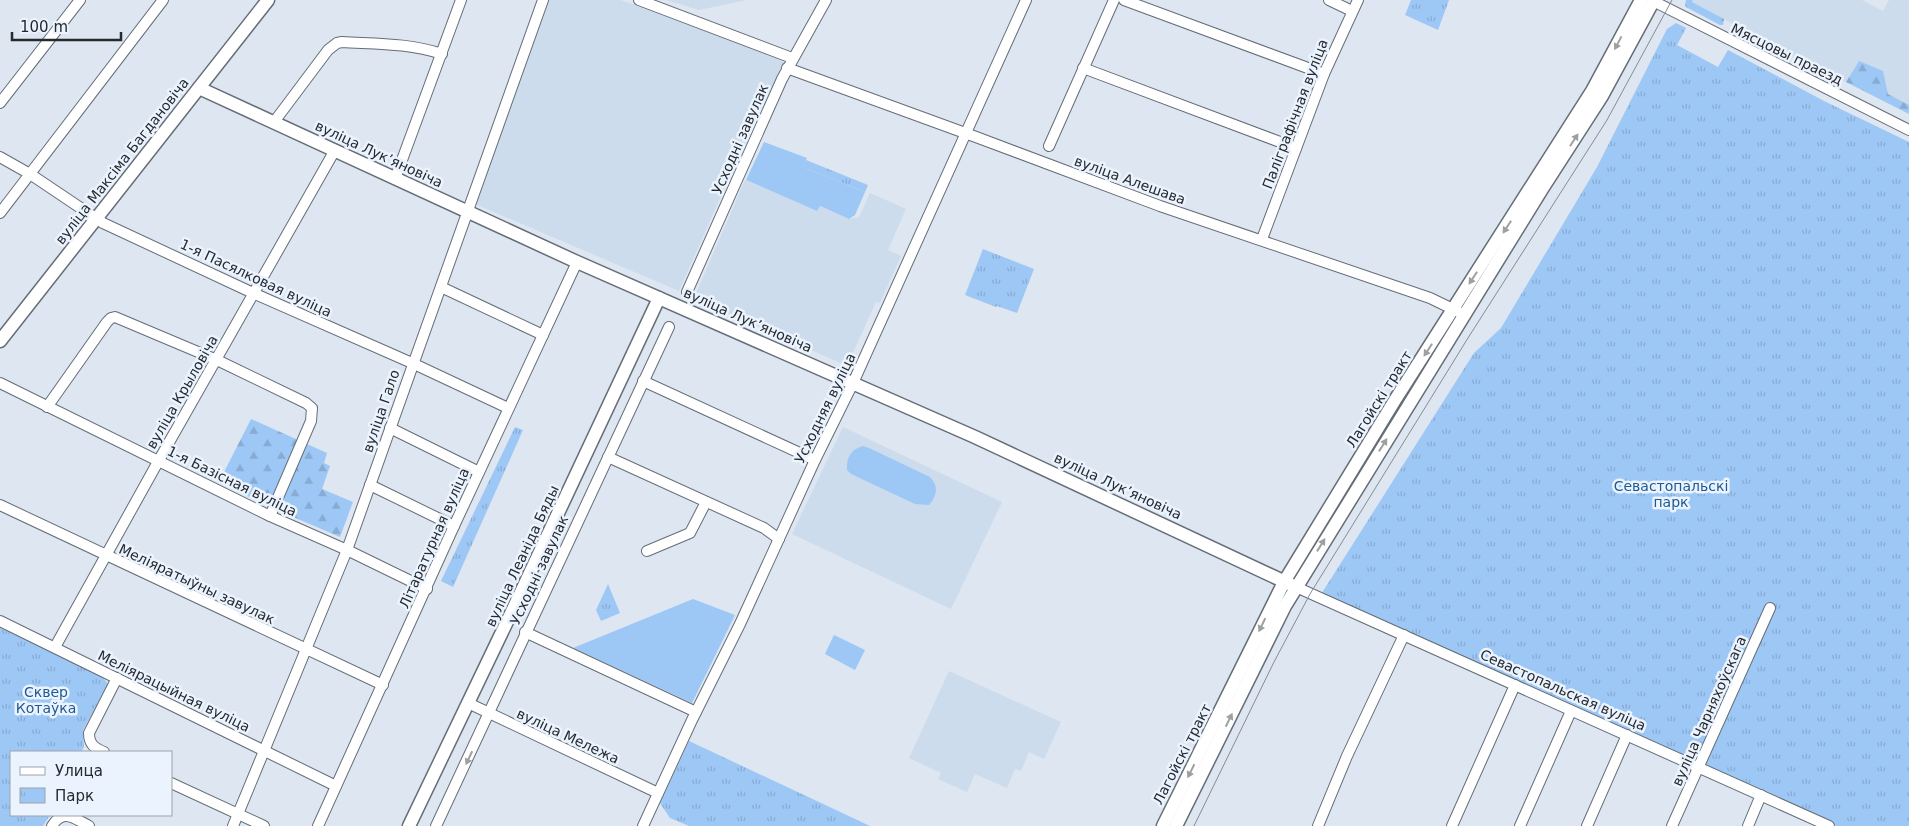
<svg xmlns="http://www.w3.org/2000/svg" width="1909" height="826" viewBox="0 0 1909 826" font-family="'DejaVu Sans',sans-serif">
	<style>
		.built { fill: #cddcec }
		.grass { fill: #9dc7f5 }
		.forest { fill: url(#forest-firs) }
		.park { fill: url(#park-tufts) }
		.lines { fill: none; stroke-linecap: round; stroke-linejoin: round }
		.minor-casing { stroke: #656d76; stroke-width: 12 }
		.major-casing { stroke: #656d76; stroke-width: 15 }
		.minor { stroke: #fff; stroke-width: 10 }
		.major { stroke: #fff; stroke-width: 12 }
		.tram { stroke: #868c94; stroke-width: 1 }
		.oneway { fill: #9d9fa1 }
		.labels { text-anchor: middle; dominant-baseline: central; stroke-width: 5; stroke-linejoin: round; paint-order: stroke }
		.street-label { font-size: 14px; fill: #262a2e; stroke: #eaf3fe }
		.park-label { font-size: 14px; fill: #1e5991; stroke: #eaf3fe }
	</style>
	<defs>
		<pattern id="forest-firs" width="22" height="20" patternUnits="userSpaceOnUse" patternTransform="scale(1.25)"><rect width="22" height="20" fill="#9dc7f5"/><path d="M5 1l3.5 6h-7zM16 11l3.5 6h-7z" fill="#87abd2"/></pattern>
		<pattern id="park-tufts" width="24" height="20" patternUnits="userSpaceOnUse" patternTransform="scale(1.25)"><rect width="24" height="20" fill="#9dc7f5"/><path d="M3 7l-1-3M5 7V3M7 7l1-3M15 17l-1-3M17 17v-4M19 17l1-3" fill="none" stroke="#87abd2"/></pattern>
	</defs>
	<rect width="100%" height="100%" fill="#dde6f1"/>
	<g class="built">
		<polygon points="548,0 620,0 658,12 784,62 732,171 679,291 475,204"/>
		<polygon points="666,0 747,0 699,10"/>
		<polygon points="1693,0 1862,0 1883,11 1889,0 1909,0 1909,105 1888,94 1859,61 1846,82 1812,67 1692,2"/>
		<polygon points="745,180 817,211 819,206 849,219 859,217 870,193 906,209 888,250 901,256 880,303 876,302 847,366 694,298"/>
		<polygon points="843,427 1002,502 951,609 792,534"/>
		<polygon points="949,671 1061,722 1044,759 1029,752 1021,771 1015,769 1007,788 975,774 967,792 938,779 941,773 909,758"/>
	</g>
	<g class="grass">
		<polygon points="764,142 807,158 803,167 865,192 855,215 849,219 820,206 817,211 746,180"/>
		<path d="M863,446L869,448L930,477C939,486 937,496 929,505L915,504L851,474L847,470C846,458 851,449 863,446Z"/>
		<polygon points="693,599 735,615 692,703 573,648"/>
		<polygon points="834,635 865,650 855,670 825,654"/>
	</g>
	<g class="forest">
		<polygon points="1686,0 1693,0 1692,2 1724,19 1723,25 1720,25 1686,7 1685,5"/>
		<polygon points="1859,61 1883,71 1888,94 1909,105 1909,114 1846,82"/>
		<polygon points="251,419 327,453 324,463 330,466 322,489 353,502 340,537 270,507 219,482"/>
	</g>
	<g class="park">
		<polygon points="1411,0 1449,0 1438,30 1405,15"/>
		<polygon points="1676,23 1686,28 1677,45 1718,67 1728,50 1826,102 1909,142 1909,826 1837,826 1699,767 1320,596 1474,353 1501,328 1597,167 1667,29"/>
		<polygon points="806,160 868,185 865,192 803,167"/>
		<polygon points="983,249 1034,269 1017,313 997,306 996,307 965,295"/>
		<polygon points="515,427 523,430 453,587 441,581"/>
		<polygon points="608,584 620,613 601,621 596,610"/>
		<polygon points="0,628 101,675 108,684 83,730 84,747 81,752 11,752 11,815 50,815 43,826 0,826"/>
		<polygon points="689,741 870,826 689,826 670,818 660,803"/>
	</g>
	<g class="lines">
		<g class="minor-casing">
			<g id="minor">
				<polyline points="639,0 792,58"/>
				<polyline points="1124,0 1324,74"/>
				<polyline points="1329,0 1352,11"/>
				<polyline points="1653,1 1909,130"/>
				<polyline points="787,68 976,137 1160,206 1430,298 1459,312"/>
				<polyline points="1083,68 1296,148"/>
				<polyline points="0,103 80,0"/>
				<path d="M274,122L328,50L337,43L342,42C376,44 409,43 442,54"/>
				<polyline points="1049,146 1114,0"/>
				<polyline points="0,157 30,174 103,223 253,293 412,363 508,408"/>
				<polyline points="395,179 461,0"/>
				<polyline points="0,213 163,0"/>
				<polyline points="1262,239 1324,74 1358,0"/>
				<polyline points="441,287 543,335"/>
				<polyline points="687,292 782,79 826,0"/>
				<polyline points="643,381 815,460"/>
				<polyline points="0,383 270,516 347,550 427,589"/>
				<polyline points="47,407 107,322 111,318 115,317 217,360 306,403 312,408 311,421 270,516"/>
				<polyline points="390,428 479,472"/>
				<polyline points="608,457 764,528 779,539"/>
				<polyline points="370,485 454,526"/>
				<polyline points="0,505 383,685"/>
				<polyline points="647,551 690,533 706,502"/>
				<polyline points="1296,587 1829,826"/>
				<polyline points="0,621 336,786"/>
				<polyline points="525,632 696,712"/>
				<polyline points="55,647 159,460 335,150"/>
				<polyline points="468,703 658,793"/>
				<path d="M104,752C94,748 89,744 89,733L117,678"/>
				<polyline points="171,783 264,826"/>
				<path d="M52,826C63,808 74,818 89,826"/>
				<polyline points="233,826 347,550 543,0"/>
				<polyline points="318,826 454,526 577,262"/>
				<polyline points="436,826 669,327"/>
				<polyline points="643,826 692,720 740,624 815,460 853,383 1026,0"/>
				<polyline points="1318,826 1347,756 1404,635"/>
				<polyline points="1452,826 1515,685"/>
				<polyline points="1520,826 1571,711"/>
				<polyline points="1587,826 1627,735"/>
				<polyline points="1672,826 1770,608"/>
				<polyline points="1748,826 1761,795"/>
			</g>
		</g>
		<g class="major-casing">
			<g id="major">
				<polyline points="199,88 577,262 975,437 1296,587"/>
				<polyline points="0,341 268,0"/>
				<polyline points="409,826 514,607 659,298"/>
				<polyline points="1163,826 1284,582 1395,400 1592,91 1641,0"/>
				<polyline points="1176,826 1285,606 1542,189 1602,96 1654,0"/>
			</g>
		</g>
		<use href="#minor" class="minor"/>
		<use href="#major" class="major"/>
		<polyline class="tram" points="1194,826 1274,662 1310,594 1468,338 1607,120 1672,0"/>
	</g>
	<defs><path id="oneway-solid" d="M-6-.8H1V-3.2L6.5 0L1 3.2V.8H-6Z" transform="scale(1.25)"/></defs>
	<g class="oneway">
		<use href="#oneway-solid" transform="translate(1618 43) rotate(118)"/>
		<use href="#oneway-solid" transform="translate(1574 140) rotate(-57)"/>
		<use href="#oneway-solid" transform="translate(1507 227) rotate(123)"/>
		<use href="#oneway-solid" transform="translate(1473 278) rotate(123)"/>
		<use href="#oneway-solid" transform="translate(1428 350) rotate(123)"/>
		<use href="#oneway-solid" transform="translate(1383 445) rotate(-58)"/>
		<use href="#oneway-solid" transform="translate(1321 545) rotate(-58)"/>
		<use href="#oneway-solid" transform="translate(1262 625) rotate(116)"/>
		<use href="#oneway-solid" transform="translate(1229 720) rotate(-64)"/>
		<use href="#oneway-solid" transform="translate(469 758) rotate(115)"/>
		<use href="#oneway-solid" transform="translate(1191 771) rotate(117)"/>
	</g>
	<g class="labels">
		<g class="street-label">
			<text transform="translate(1787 54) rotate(26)">Мясцовы праезд</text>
			<text transform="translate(1295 114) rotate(-69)">Паліграфічная вуліца</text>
			<text transform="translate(740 139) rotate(-66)">Усходні завулак</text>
			<text transform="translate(379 154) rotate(25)">вуліца Лукʼяновіча</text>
			<text transform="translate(122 161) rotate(-52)">вуліца Максіма Багдановіча</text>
			<text transform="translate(1130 180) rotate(20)">вуліца Алешава</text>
			<text transform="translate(256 278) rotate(25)">1-я Пасялковая вуліца</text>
			<text transform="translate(748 320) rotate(24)">вуліца Лукʼяновіча</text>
			<text transform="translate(182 392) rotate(-60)">вуліца Крыловіча</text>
			<text transform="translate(1379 399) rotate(-58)">Лагойскі тракт</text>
			<text transform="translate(825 408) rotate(-64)">Усходняя вуліца</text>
			<text transform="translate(381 411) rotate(-71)">вуліца Гало</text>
			<text transform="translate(232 481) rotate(26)">1-я Базісная вуліца</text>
			<text transform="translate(1118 486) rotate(25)">вуліца Лукʼяновіча</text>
			<text transform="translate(434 538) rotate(-66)">Літаратурная вуліца</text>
			<text transform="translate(522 556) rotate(-65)">вуліца Леаніда Бяды</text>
			<text transform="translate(539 570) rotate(-65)">Усходні завулак</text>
			<text transform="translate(197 584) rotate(25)">Меліяратыўны завулак</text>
			<text transform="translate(1563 690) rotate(24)">Севастопальская вуліца</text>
			<text transform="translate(174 691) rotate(26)">Меліярацыйная вуліца</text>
			<text transform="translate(1709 711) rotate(-66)">вуліца Чарняхоўскага</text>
			<text transform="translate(568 736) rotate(25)">вуліца Мележа</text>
			<text transform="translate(1182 754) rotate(-63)">Лагойскі тракт</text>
		</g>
		<g class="park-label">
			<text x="1671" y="486">Севастопальскі<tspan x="1671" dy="16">парк</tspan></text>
			<text x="46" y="692">Сквер<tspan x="46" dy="16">Котаўка</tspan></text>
		</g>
	</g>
	<rect x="10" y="751" width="162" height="65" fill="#eaf3fe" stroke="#9ca3ab"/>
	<rect x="20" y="767" width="25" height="8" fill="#ffffff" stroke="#9ca3ab"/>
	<text x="55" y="776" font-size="15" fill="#262a2e">Улица</text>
	<rect x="20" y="788" width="25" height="15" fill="url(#park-tufts)" stroke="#9ca3ab"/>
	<text x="55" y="801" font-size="15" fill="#262a2e">Парк</text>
	<path d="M12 32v8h109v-8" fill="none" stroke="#262a2e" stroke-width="2.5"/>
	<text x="20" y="32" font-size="15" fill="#262a2e" stroke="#eaf3fe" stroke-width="4" paint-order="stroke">100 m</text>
</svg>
